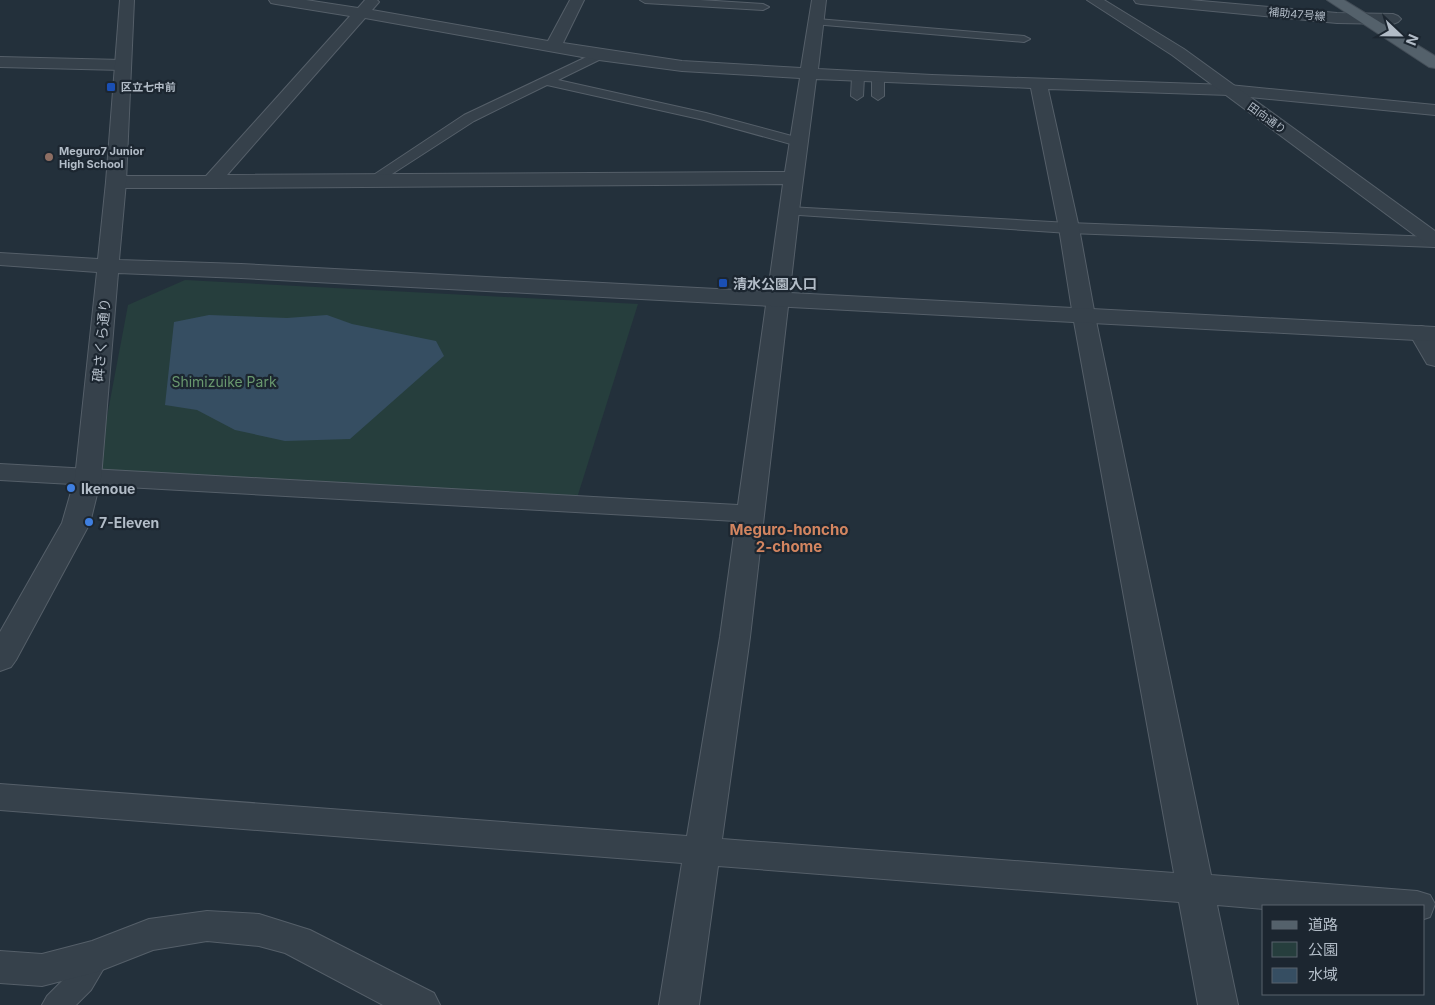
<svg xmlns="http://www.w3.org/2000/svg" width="1435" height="1005" viewBox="0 0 1435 1005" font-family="Inter,'Noto Sans JP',sans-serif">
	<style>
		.green { fill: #263e3d }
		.water { fill: #364e62 }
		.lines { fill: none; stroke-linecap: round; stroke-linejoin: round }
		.service-casing { stroke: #555f69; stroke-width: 2 }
		.minor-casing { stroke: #555f69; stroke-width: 2 }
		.tertiary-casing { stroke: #555f69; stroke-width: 2 }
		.primary-casing { stroke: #434d57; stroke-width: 2 }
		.service { fill: #36414b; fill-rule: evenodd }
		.minor { fill: #36414b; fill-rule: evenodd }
		.tertiary { fill: #36414b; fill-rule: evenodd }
		.primary { fill: #54616b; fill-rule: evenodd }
		.transit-dot { fill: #1a4fb4; stroke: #1c2630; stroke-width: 2 }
		.education-dot { fill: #8d6e63; stroke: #1c2630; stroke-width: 2 }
		.shop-dot { fill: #3f7fe0; stroke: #1c2630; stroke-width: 2 }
		.labels { text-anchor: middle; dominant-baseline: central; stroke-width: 4.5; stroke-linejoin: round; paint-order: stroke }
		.far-street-label { font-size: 11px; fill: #b2bcc7; stroke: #1c2630 }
		.far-poi-label { font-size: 11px; font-weight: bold; fill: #b2bcc7; stroke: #1c2630; text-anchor: start }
		.poi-label { font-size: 14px; font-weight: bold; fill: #b2bcc7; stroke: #1c2630; text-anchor: start }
		.street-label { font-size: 14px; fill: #b2bcc7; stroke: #1c2630 }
		.park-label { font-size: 14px; fill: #69986e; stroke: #1c2630 }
		.neighbourhood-label { font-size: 15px; font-weight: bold; fill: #d38560; stroke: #1c2630 }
	</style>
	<rect width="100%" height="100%" fill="#23303b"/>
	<polygon class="green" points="185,280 638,304 577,498 96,475 128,305"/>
	<polygon class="water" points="209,315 287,318 327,315 352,324 436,341 444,356 350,439 285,441 235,430 197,410 165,405 174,322"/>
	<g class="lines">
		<g class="service-casing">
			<g id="service">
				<polygon points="640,0 700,0 763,4 769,7 763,10 645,3"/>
				<polygon points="817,19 1024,36 1030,39 1024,42 813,24 811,22"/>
				<polygon points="599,51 605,55 603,58 558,80 706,113 803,139 805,142 798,146 704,120 547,85 474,121 378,183 368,183 366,180 464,115"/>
				<polygon points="858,73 864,77 863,96 857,100 851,96 852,77"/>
				<polygon points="878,73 884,77 884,96 878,100 872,96 872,77"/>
				<polygon points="789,207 1069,223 1435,237 1435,247 1069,233 784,214 782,211 784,208"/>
				<polygon points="97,944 107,948 111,956 91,990 76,1005 42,1005 47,996 71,972 87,948"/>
			</g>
		</g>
		<g class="minor-casing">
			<g id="minor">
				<path d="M269,0H306L358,8L365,0H377L379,2L372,10L548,41L570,0H584L563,43L682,61L801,68L812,0H826L818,69L932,75L1229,85L1435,105V115L1229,95L1048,89L1079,228L1095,316L1211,875L1417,891L1430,895L1435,904L1430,917L1424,919V906H1264V909L1217,905L1238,1005H1198L1179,902L718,866L699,1005H659L682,863L0,810V784L687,836L720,637L736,521L0,480V464L738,505L783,184L211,188H116L109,186L106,182L109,178L116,176H206L350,16L276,4L271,3ZM365,18L599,60L682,71L800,78L785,172L227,175ZM816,79L1031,88L1059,228L1073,316L1174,873L722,839L750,637L799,211Z"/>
				<polygon points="0,57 122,60 128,61 130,65 128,69 122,70 0,67"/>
				<polygon points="1421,326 1429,328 1435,337 1435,366 1427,364 1409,333 1413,328"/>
				<polygon points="207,911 259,914 310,930 434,993 440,1005 383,1005 285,953 259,946 207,941 153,950 97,972 42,986 0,983 0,951 42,954 92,941 149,919"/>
			</g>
		</g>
		<g class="tertiary-casing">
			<g id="tertiary">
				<polygon points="120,0 134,0 126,182 119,260 241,264 1435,327 1435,341 241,278 118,273 101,478 90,523 16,660 11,667 0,671 0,632 62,523 75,478 97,272 0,265 0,253 98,259 106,182"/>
				<polygon points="1087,0 1104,0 1184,49 1435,231 1435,247 1428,245 1172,55"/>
				<polygon points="1134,0 1190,0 1337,13 1393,14 1398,16 1401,19 1398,22 1393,24 1337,23 1141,4 1136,3"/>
			</g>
		</g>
		<g class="primary-casing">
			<polygon id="primary" points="1327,0 1344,0 1435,56 1435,68 1429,67"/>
		</g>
		<use href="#service" class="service"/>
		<use href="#minor" class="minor"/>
		<use href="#tertiary" class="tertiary"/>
		<use href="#primary" class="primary"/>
	</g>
	<g class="transit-dot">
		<rect x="106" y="82" width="10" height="10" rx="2.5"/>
		<rect x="718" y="278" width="10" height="10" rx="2.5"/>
	</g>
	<circle class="education-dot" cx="49" cy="157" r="5"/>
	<g class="shop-dot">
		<circle cx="71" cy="488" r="5"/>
		<circle cx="89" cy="522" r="5"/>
	</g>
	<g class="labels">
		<g class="far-street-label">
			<text transform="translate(1297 14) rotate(5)">補助47号線</text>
			<text transform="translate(1267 118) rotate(36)">田向通り</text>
		</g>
		<g class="far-poi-label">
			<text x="121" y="87">区立七中前</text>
			<text x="59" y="151">Meguro7 Junior<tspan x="59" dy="13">High School</tspan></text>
		</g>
		<g class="poi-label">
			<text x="733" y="283">清水公園入口</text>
			<text x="81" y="488">Ikenoue</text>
			<text x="99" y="522">7-Eleven</text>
		</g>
		<g class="street-label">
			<text transform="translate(101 340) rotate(-85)">碑さくら通り</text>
		</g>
		<g class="park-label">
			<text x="224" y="381">Shimizuike Park</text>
		</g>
		<g class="neighbourhood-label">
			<text x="789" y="529">Meguro-honcho<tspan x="789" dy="17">2-chome</tspan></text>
		</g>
	</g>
	<rect x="1262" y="905" width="162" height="90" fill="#1c2630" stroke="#58626c"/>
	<rect x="1272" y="921" width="25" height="8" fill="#54616b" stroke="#58626c"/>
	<text x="1308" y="930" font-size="15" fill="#b2bcc7">道路</text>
	<rect x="1272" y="942" width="25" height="15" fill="#263e3d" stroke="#58626c"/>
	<text x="1308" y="955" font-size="15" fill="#b2bcc7">公園</text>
	<rect x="1272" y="968" width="25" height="15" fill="#364e62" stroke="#58626c"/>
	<text x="1308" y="980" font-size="15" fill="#b2bcc7">水域</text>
	<g transform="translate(1400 35) rotate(112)" stroke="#1c2630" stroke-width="4" paint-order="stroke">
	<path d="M0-4L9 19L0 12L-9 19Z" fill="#b2bcc7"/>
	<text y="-8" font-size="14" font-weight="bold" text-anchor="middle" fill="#b2bcc7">N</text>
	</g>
</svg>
